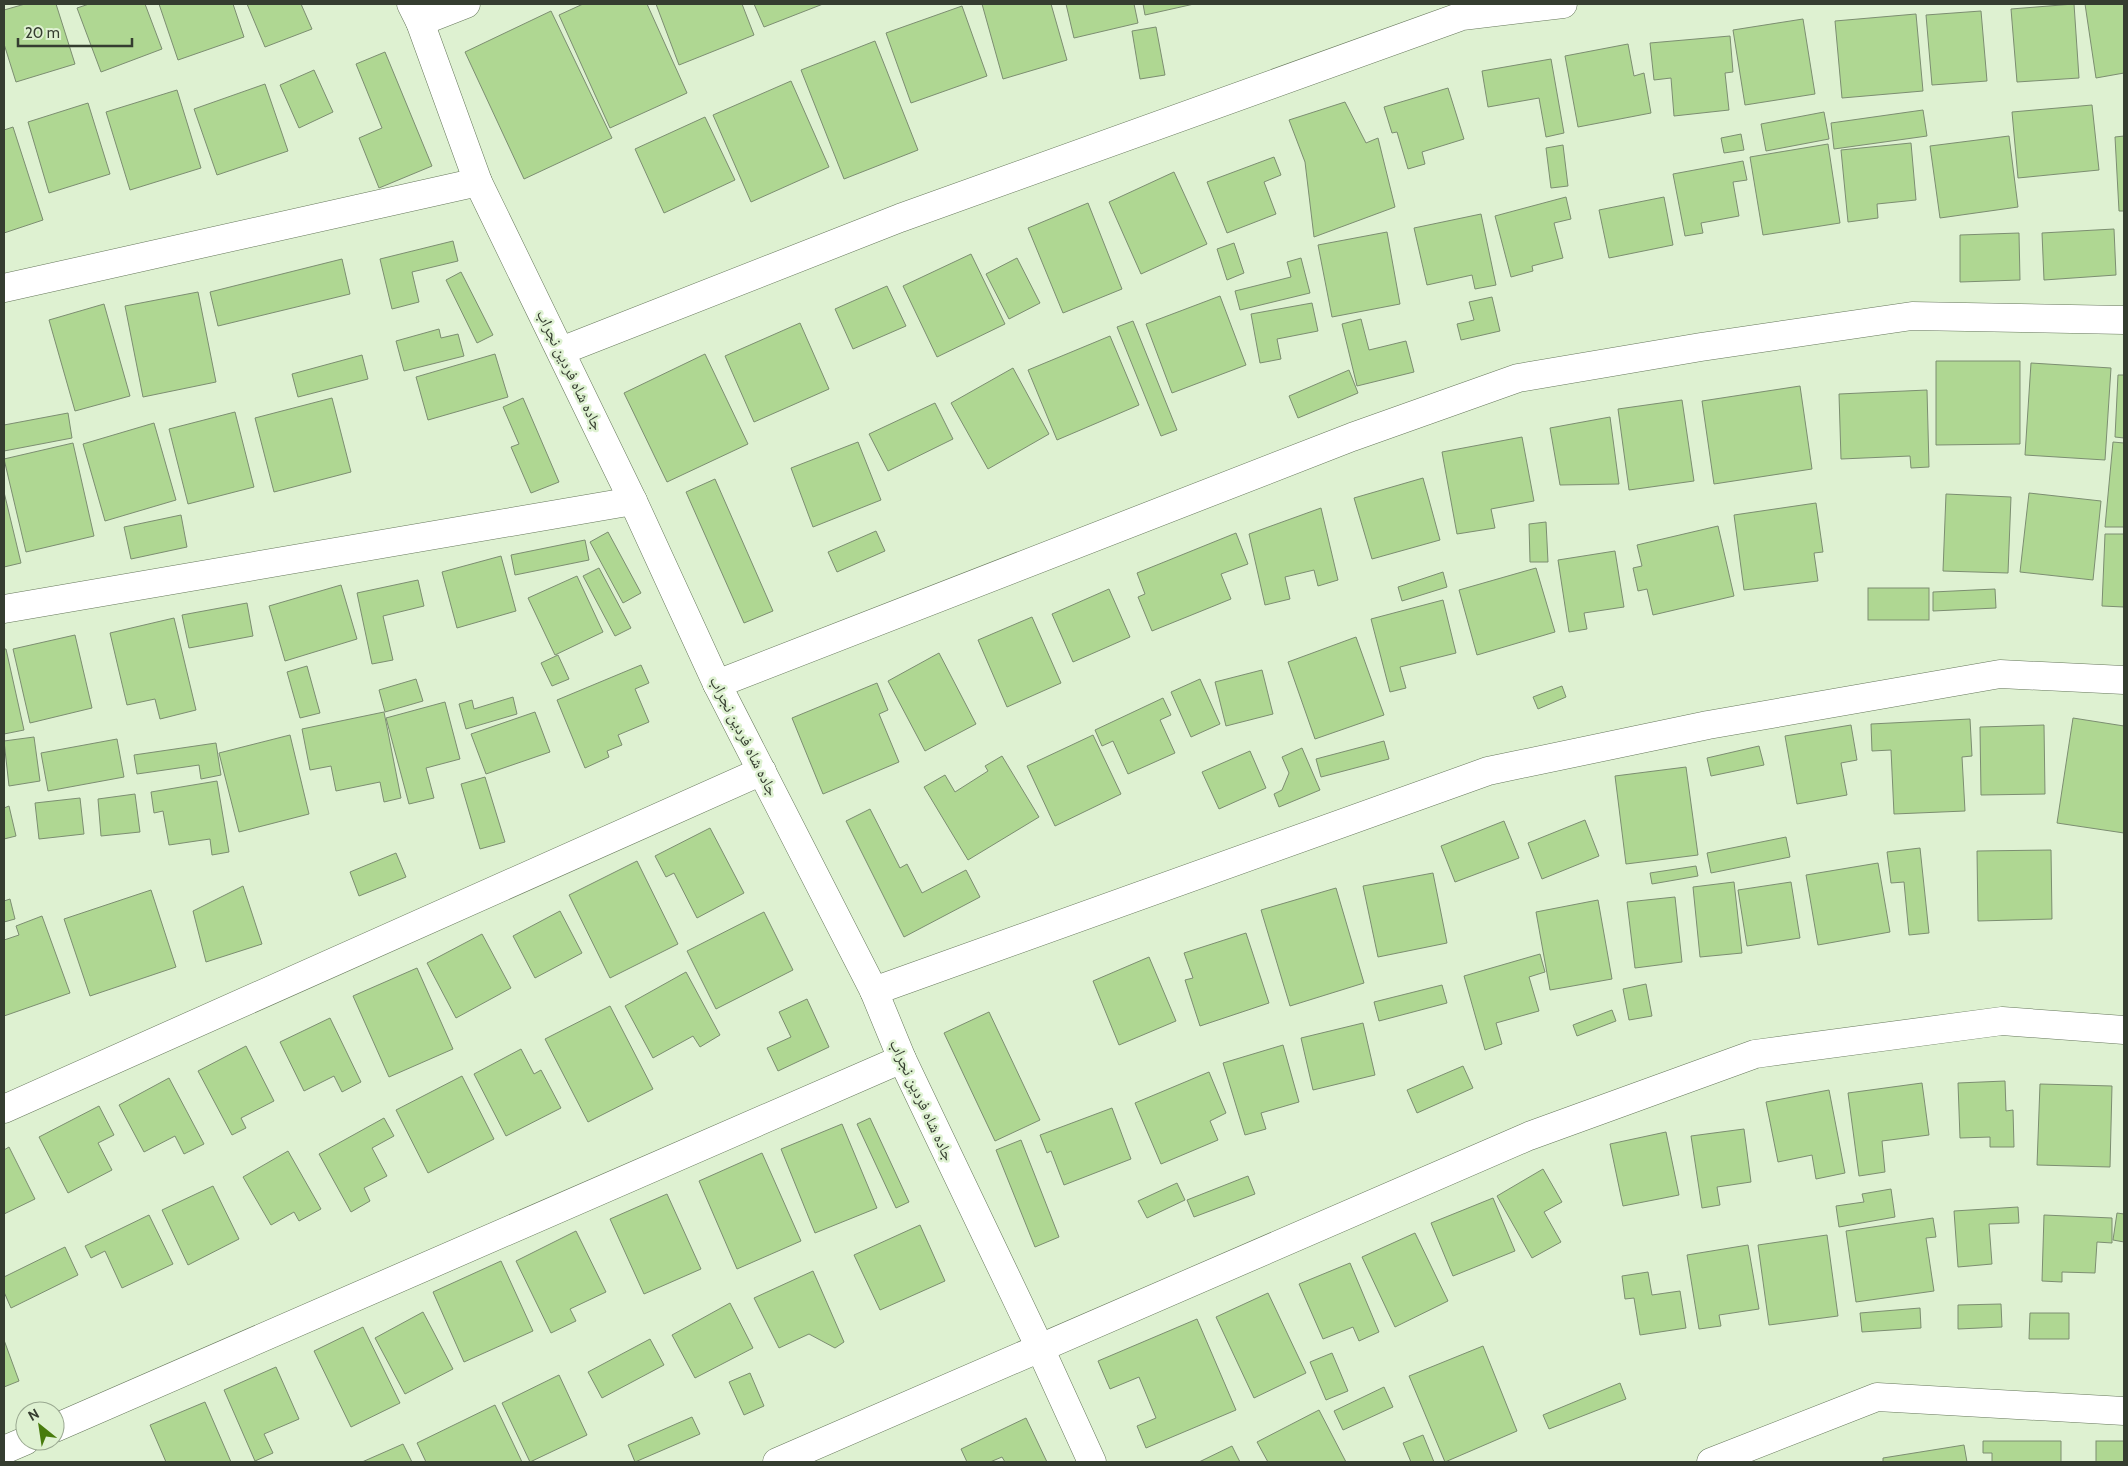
<svg xmlns="http://www.w3.org/2000/svg" width="2128" height="1466" viewBox="0 0 2128 1466" font-family="Cabin,'Noto Naskh Arabic',sans-serif">
	<style>
		.building { fill: #afd792; stroke: #7c8e71 }
		.lines { fill: none; stroke-linecap: round; stroke-linejoin: round }
		.street-casing { stroke: #66775b; stroke-width: 29 }
		.street { stroke: #fff; stroke-width: 28 }
		.labels { text-anchor: middle; dominant-baseline: central; stroke-width: 5; stroke-linejoin: round; paint-order: stroke }
		.street-label { font-size: 16px; fill: #353d30; stroke: #def1d1 }
	</style>
	<rect width="100%" height="100%" fill="#def1d1"/>
	<g class="building">
		<polygon points="25,4 56,4 75,64 16,82 4,44 4,10"/>
		<polygon points="89,4 145,4 162,49 101,72 77,8"/>
		<polygon points="159,4 233,4 244,37 178,60"/>
		<polygon points="247,4 301,4 312,29 265,47"/>
		<polygon points="583,4 647,4 687,93 610,128 559,15"/>
		<polygon points="656,4 742,4 754,35 679,65"/>
		<polygon points="754,4 823,4 764,27"/>
		<polygon points="982,4 1051,4 1067,60 1003,79"/>
		<polygon points="1066,4 1134,4 1138,23 1074,38"/>
		<polygon points="1143,4 1194,4 1145,15"/>
		<polygon points="2074,4 2079,78 2017,82 2011,9"/>
		<polygon points="2085,4 2124,4 2124,73 2096,78"/>
		<polygon points="962,6 987,76 911,103 886,33"/>
		<polygon points="551,11 612,138 524,179 465,52"/>
		<polygon points="1981,11 1987,81 1932,85 1926,15"/>
		<polygon points="1916,14 1923,91 1842,98 1835,21"/>
		<polygon points="1803,19 1815,94 1745,105 1733,30"/>
		<polygon points="1156,27 1165,75 1140,79 1132,31"/>
		<polygon points="1730,36 1733,72 1725,73 1729,110 1674,116 1671,78 1654,80 1650,43"/>
		<polygon points="875,41 918,150 844,179 801,70"/>
		<polygon points="1628,44 1634,76 1644,73 1651,113 1578,127 1565,56"/>
		<polygon points="385,52 432,166 379,188 359,138 382,128 356,64"/>
		<polygon points="1551,59 1564,133 1546,137 1539,98 1488,107 1482,71"/>
		<polygon points="314,70 333,112 299,128 280,85"/>
		<polygon points="791,81 829,167 751,202 713,115"/>
		<polygon points="265,84 288,151 217,175 194,109"/>
		<polygon points="1448,88 1464,139 1422,152 1425,164 1408,169 1397,132 1392,133 1384,107"/>
		<polygon points="177,90 201,168 130,190 106,112"/>
		<polygon points="1345,102 1366,143 1378,138 1395,207 1314,237 1305,162 1289,120"/>
		<polygon points="88,103 110,174 49,193 28,122"/>
		<polygon points="2092,105 2099,170 2018,178 2012,112"/>
		<polygon points="1923,110 1927,136 1834,149 1831,123"/>
		<polygon points="1824,112 1829,139 1766,151 1761,124"/>
		<polygon points="705,117 735,180 664,213 635,149"/>
		<polygon points="13,127 43,220 4,233 4,130"/>
		<polygon points="1741,134 1744,150 1724,153 1721,138"/>
		<polygon points="2009,136 2018,207 1940,218 1930,146"/>
		<polygon points="2124,136 2124,211 2119,211 2115,137"/>
		<polygon points="1911,143 1916,200 1877,204 1878,218 1848,222 1841,150"/>
		<polygon points="1828,144 1840,223 1763,235 1750,157"/>
		<polygon points="1563,145 1568,186 1551,188 1546,148"/>
		<polygon points="1274,157 1281,175 1264,182 1276,214 1227,233 1207,182"/>
		<polygon points="1743,161 1747,180 1733,182 1739,216 1701,223 1703,233 1685,236 1673,174"/>
		<polygon points="1174,172 1207,244 1141,274 1109,202"/>
		<polygon points="1566,197 1571,219 1554,223 1563,258 1532,266 1533,271 1511,277 1495,216"/>
		<polygon points="1664,197 1673,245 1609,258 1599,210"/>
		<polygon points="1088,203 1122,289 1063,313 1028,228"/>
		<polygon points="1481,214 1496,285 1475,289 1472,275 1427,285 1414,228"/>
		<polygon points="2114,229 2116,275 2044,280 2042,233"/>
		<polygon points="1387,232 1400,304 1332,317 1318,245"/>
		<polygon points="2019,233 2020,280 1960,282 1960,235"/>
		<polygon points="453,241 458,261 412,272 419,302 392,309 380,259"/>
		<polygon points="1234,243 1244,273 1227,280 1217,249"/>
		<polygon points="971,254 1005,324 937,357 903,286"/>
		<polygon points="1017,258 1040,303 1009,319 986,274"/>
		<polygon points="1301,258 1310,293 1240,310 1235,291 1291,277 1287,262"/>
		<polygon points="342,259 350,294 218,326 210,292"/>
		<polygon points="461,272 493,335 477,343 446,280"/>
		<polygon points="887,286 906,326 853,349 835,309"/>
		<polygon points="198,292 216,382 143,397 125,306"/>
		<polygon points="1220,296 1246,365 1172,393 1146,324"/>
		<polygon points="1492,297 1500,331 1461,340 1457,324 1474,320 1469,302"/>
		<polygon points="1312,303 1318,331 1277,339 1281,359 1260,363 1251,314"/>
		<polygon points="104,304 130,396 75,411 49,320"/>
		<polygon points="1361,319 1369,350 1406,341 1414,372 1357,386 1342,324"/>
		<polygon points="1133,321 1177,430 1161,436 1117,327"/>
		<polygon points="800,323 829,389 754,422 725,356"/>
		<polygon points="439,329 441,338 458,334 464,356 404,371 396,341"/>
		<polygon points="1110,336 1139,405 1057,440 1028,370"/>
		<polygon points="495,354 508,397 428,420 416,377"/>
		<polygon points="705,354 748,444 667,482 624,393"/>
		<polygon points="362,355 368,379 298,397 292,374"/>
		<polygon points="1936,361 2020,361 2020,444 1936,445"/>
		<polygon points="2031,363 2111,368 2105,460 2025,455"/>
		<polygon points="1013,368 1049,434 988,469 951,403"/>
		<polygon points="1349,370 1358,393 1298,418 1289,396"/>
		<polygon points="2118,375 2124,375 2124,438 2115,437"/>
		<polygon points="1800,386 1812,469 1714,484 1702,401"/>
		<polygon points="1927,390 1929,467 1911,468 1910,456 1841,459 1839,394"/>
		<polygon points="332,398 351,472 274,492 255,418"/>
		<polygon points="523,398 559,482 531,493 511,447 519,444 503,407"/>
		<polygon points="1682,400 1694,481 1629,490 1618,409"/>
		<polygon points="935,403 953,439 888,471 869,434"/>
		<polygon points="235,412 254,487 188,504 169,429"/>
		<polygon points="68,413 72,438 4,451 4,425"/>
		<polygon points="1610,417 1619,484 1560,485 1550,428"/>
		<polygon points="154,423 176,500 105,521 83,444"/>
		<polygon points="1522,437 1534,501 1491,509 1495,528 1457,534 1442,452"/>
		<polygon points="858,442 881,500 813,527 791,468"/>
		<polygon points="2113,442 2124,443 2124,527 2105,527"/>
		<polygon points="73,443 94,536 26,552 4,459"/>
		<polygon points="1423,478 1440,540 1372,559 1354,498"/>
		<polygon points="715,479 773,611 744,623 686,492"/>
		<polygon points="4,492 21,563 4,567"/>
		<polygon points="2029,493 2101,501 2093,580 2020,572"/>
		<polygon points="1946,494 2011,497 2008,573 1943,571"/>
		<polygon points="1816,503 1823,552 1814,553 1818,581 1744,590 1734,515"/>
		<polygon points="1321,508 1338,580 1318,586 1314,570 1285,577 1290,599 1265,605 1249,534"/>
		<polygon points="181,515 187,547 131,559 124,527"/>
		<polygon points="1546,522 1548,562 1530,562 1529,524"/>
		<polygon points="1718,526 1734,596 1653,615 1647,589 1638,591 1633,568 1642,566 1637,545"/>
		<polygon points="876,531 885,551 837,572 828,552"/>
		<polygon points="608,532 641,593 623,603 590,542"/>
		<polygon points="1236,533 1248,564 1221,574 1231,599 1152,631 1138,597 1145,594 1137,573"/>
		<polygon points="2105,534 2124,534 2124,607 2102,606"/>
		<polygon points="585,540 589,560 515,575 511,555"/>
		<polygon points="1615,551 1624,607 1584,613 1587,629 1569,632 1558,560"/>
		<polygon points="501,556 516,611 457,628 442,572"/>
		<polygon points="599,568 631,628 615,636 583,576"/>
		<polygon points="1536,568 1555,632 1477,655 1459,590"/>
		<polygon points="1443,572 1447,587 1402,601 1398,587"/>
		<polygon points="577,576 603,632 555,655 528,598"/>
		<polygon points="418,580 424,606 383,616 393,660 372,664 357,593"/>
		<polygon points="341,585 357,639 285,661 269,606"/>
		<rect x="1868" y="588" width="61" height="32"/>
		<polygon points="1109,589 1130,637 1073,662 1052,614"/>
		<polygon points="1995,589 1996,608 1933,611 1933,592"/>
		<polygon points="1443,600 1456,653 1400,667 1406,688 1390,692 1371,619"/>
		<polygon points="247,603 253,636 189,648 182,615"/>
		<polygon points="1032,617 1061,683 1007,707 978,640"/>
		<polygon points="174,618 196,710 160,719 155,699 127,705 110,633"/>
		<polygon points="75,635 92,708 30,723 13,649"/>
		<polygon points="1356,637 1384,715 1315,739 1288,662"/>
		<polygon points="4,649 6,649 24,730 4,734"/>
		<polygon points="939,653 976,724 925,751 888,681"/>
		<polygon points="558,655 569,679 552,686 541,663"/>
		<polygon points="641,665 649,683 635,689 649,722 618,735 622,745 607,751 609,757 585,768 557,700"/>
		<polygon points="307,666 320,713 300,718 287,672"/>
		<polygon points="1262,670 1273,714 1226,726 1215,682"/>
		<polygon points="416,679 423,701 385,712 379,690"/>
		<polygon points="1200,679 1220,724 1191,737 1171,692"/>
		<polygon points="877,683 888,710 879,714 899,762 823,794 792,718"/>
		<polygon points="1562,686 1566,697 1538,709 1533,697"/>
		<polygon points="513,697 517,714 466,729 459,704 472,700 474,709"/>
		<polygon points="1163,698 1171,715 1160,720 1175,753 1128,774 1113,741 1102,746 1095,730"/>
		<polygon points="445,702 460,759 426,768 434,798 409,804 386,718"/>
		<polygon points="384,712 401,798 384,802 380,782 336,791 331,766 310,770 302,729"/>
		<polygon points="535,712 550,752 486,774 471,734"/>
		<polygon points="2073,718 2124,726 2124,833 2057,823"/>
		<polygon points="1970,719 1972,756 1962,757 1965,811 1894,814 1891,750 1872,751 1871,724"/>
		<polygon points="1851,725 1857,760 1841,763 1847,795 1797,804 1785,736"/>
		<polygon points="2044,725 2045,794 1981,795 1980,727"/>
		<polygon points="290,735 309,814 239,832 219,753"/>
		<polygon points="1093,735 1121,794 1055,826 1027,766"/>
		<polygon points="34,737 40,781 9,786 4,741"/>
		<polygon points="117,739 124,777 48,791 41,753"/>
		<polygon points="1384,741 1389,759 1321,777 1316,759"/>
		<polygon points="216,743 221,775 201,779 199,765 137,774 134,755"/>
		<polygon points="1759,746 1764,765 1711,776 1707,758"/>
		<polygon points="1302,748 1320,790 1279,807 1274,794 1282,790 1289,773 1282,757"/>
		<polygon points="1250,751 1266,788 1219,809 1202,772"/>
		<polygon points="1002,756 1039,817 968,860 924,787 945,775 955,792 988,771 985,766"/>
		<polygon points="1686,767 1698,855 1626,864 1615,776"/>
		<polygon points="485,777 505,842 480,849 461,784"/>
		<polygon points="217,781 229,852 212,855 210,839 169,845 163,811 154,813 151,792"/>
		<polygon points="135,794 140,832 101,836 98,799"/>
		<polygon points="80,798 84,834 39,839 35,803"/>
		<polygon points="9,806 16,836 4,839 4,808"/>
		<polygon points="870,809 900,868 907,864 922,893 966,870 980,897 904,937 846,821"/>
		<polygon points="1585,820 1599,856 1542,879 1528,843"/>
		<polygon points="1504,821 1519,858 1455,882 1441,846"/>
		<polygon points="710,828 744,893 697,918 674,873 666,877 655,856"/>
		<polygon points="1786,837 1790,857 1711,873 1707,853"/>
		<polygon points="1920,848 1929,933 1909,935 1904,882 1891,883 1887,852"/>
		<polygon points="2051,850 2052,919 1978,921 1977,851"/>
		<polygon points="396,853 406,877 359,896 350,872"/>
		<polygon points="637,861 678,944 610,978 569,895"/>
		<polygon points="1878,863 1890,932 1818,945 1806,875"/>
		<polygon points="1696,866 1698,876 1652,884 1650,873"/>
		<polygon points="1433,873 1447,943 1378,957 1363,886"/>
		<polygon points="1734,882 1742,953 1700,957 1693,887"/>
		<polygon points="1791,882 1800,938 1747,946 1738,890"/>
		<polygon points="243,886 262,944 206,962 193,911"/>
		<polygon points="1336,888 1364,983 1290,1006 1261,910"/>
		<polygon points="151,890 176,967 90,996 64,919"/>
		<polygon points="1675,897 1682,962 1635,968 1627,902"/>
		<polygon points="10,899 15,919 4,922 4,901"/>
		<polygon points="1598,900 1612,979 1550,990 1536,912"/>
		<polygon points="560,911 582,953 535,978 513,936"/>
		<polygon points="764,912 793,970 716,1009 687,951"/>
		<polygon points="42,916 70,993 4,1016 4,940 19,935 16,926"/>
		<polygon points="1246,933 1269,1003 1200,1026 1185,980 1193,978 1184,953"/>
		<polygon points="482,934 511,988 456,1018 427,963"/>
		<polygon points="1540,954 1545,972 1529,977 1539,1011 1496,1023 1502,1044 1485,1050 1464,976"/>
		<polygon points="1149,957 1176,1021 1119,1045 1093,981"/>
		<polygon points="417,968 453,1049 389,1077 353,996"/>
		<polygon points="686,972 720,1035 700,1047 693,1036 653,1058 625,1006"/>
		<polygon points="1646,984 1652,1016 1629,1020 1623,989"/>
		<polygon points="1442,985 1447,1003 1379,1021 1374,1002"/>
		<polygon points="807,999 829,1047 778,1071 767,1048 791,1037 779,1012"/>
		<polygon points="610,1006 653,1089 588,1122 545,1039"/>
		<polygon points="1612,1010 1616,1021 1577,1036 1573,1025"/>
		<polygon points="989,1012 1040,1120 995,1141 944,1033"/>
		<polygon points="330,1018 361,1082 342,1092 334,1076 304,1091 280,1042"/>
		<polygon points="1363,1023 1375,1075 1313,1090 1301,1038"/>
		<polygon points="1283,1045 1299,1102 1261,1113 1266,1129 1245,1135 1223,1063"/>
		<polygon points="246,1046 274,1101 241,1118 246,1128 232,1135 198,1071"/>
		<polygon points="521,1049 534,1074 541,1070 561,1108 506,1136 474,1074"/>
		<polygon points="1463,1066 1473,1088 1417,1113 1407,1090"/>
		<polygon points="1209,1072 1226,1113 1210,1121 1218,1140 1161,1164 1135,1103"/>
		<polygon points="462,1076 494,1139 428,1173 396,1110"/>
		<polygon points="169,1078 204,1144 184,1154 175,1136 144,1152 119,1105"/>
		<polygon points="2005,1081 2006,1111 2013,1110 2014,1147 1990,1147 1990,1137 1960,1138 1958,1083"/>
		<polygon points="1922,1083 1929,1135 1882,1141 1885,1172 1859,1176 1848,1093"/>
		<polygon points="2040,1084 2112,1086 2110,1167 2037,1165"/>
		<polygon points="1829,1090 1845,1173 1816,1179 1812,1155 1778,1162 1766,1102"/>
		<polygon points="99,1106 114,1135 98,1143 112,1170 68,1193 39,1137"/>
		<polygon points="1112,1108 1131,1159 1064,1185 1051,1151 1047,1153 1040,1135"/>
		<polygon points="384,1118 394,1136 372,1148 387,1176 364,1188 370,1201 351,1212 319,1154"/>
		<polygon points="870,1118 909,1202 896,1208 857,1124"/>
		<polygon points="842,1124 877,1208 815,1233 781,1149"/>
		<polygon points="1744,1129 1751,1182 1717,1187 1720,1205 1702,1208 1691,1136"/>
		<polygon points="1666,1132 1679,1195 1623,1206 1610,1144"/>
		<polygon points="1021,1140 1059,1237 1035,1247 996,1150"/>
		<polygon points="9,1147 35,1199 4,1214 4,1150"/>
		<polygon points="288,1151 321,1209 299,1221 294,1212 271,1225 243,1177"/>
		<polygon points="762,1153 801,1241 737,1269 699,1181"/>
		<polygon points="1543,1169 1562,1202 1544,1212 1561,1242 1532,1258 1497,1196"/>
		<polygon points="1248,1176 1255,1194 1194,1217 1187,1200"/>
		<polygon points="1177,1183 1185,1200 1147,1218 1138,1201"/>
		<polygon points="213,1186 239,1239 188,1265 162,1210"/>
		<polygon points="1891,1189 1895,1217 1839,1227 1836,1206 1864,1202 1862,1194"/>
		<polygon points="667,1194 701,1269 644,1294 610,1219"/>
		<polygon points="1493,1198 1515,1251 1453,1276 1431,1223"/>
		<polygon points="2018,1207 2019,1223 1989,1224 1992,1264 1958,1267 1954,1211"/>
		<polygon points="2117,1213 2124,1214 2124,1242 2113,1240"/>
		<polygon points="149,1215 173,1264 122,1288 105,1251 91,1258 85,1246"/>
		<polygon points="2044,1215 2112,1218 2112,1243 2097,1242 2095,1273 2062,1272 2062,1282 2042,1281"/>
		<polygon points="1933,1218 1936,1237 1926,1238 1934,1291 1856,1302 1846,1231"/>
		<polygon points="920,1225 945,1281 880,1310 854,1255"/>
		<polygon points="576,1231 606,1292 570,1309 576,1321 551,1333 516,1261"/>
		<polygon points="1415,1233 1448,1301 1395,1327 1362,1257"/>
		<polygon points="1827,1235 1838,1316 1769,1325 1758,1245"/>
		<polygon points="1748,1245 1759,1309 1719,1315 1721,1326 1699,1329 1687,1255"/>
		<polygon points="65,1247 78,1275 11,1308 4,1292 4,1277"/>
		<polygon points="501,1261 533,1331 464,1362 433,1292"/>
		<polygon points="1350,1263 1379,1332 1359,1341 1353,1327 1323,1339 1299,1284"/>
		<polygon points="813,1271 844,1342 835,1348 809,1334 779,1348 754,1298"/>
		<polygon points="1648,1272 1652,1295 1680,1291 1686,1328 1640,1335 1634,1298 1625,1299 1622,1276"/>
		<polygon points="1268,1293 1306,1373 1254,1398 1216,1317"/>
		<polygon points="730,1303 753,1348 695,1378 672,1335"/>
		<polygon points="2001,1304 2002,1327 1958,1329 1958,1305"/>
		<polygon points="1920,1308 1921,1328 1862,1332 1860,1313"/>
		<polygon points="423,1312 453,1369 405,1394 375,1338"/>
		<polygon points="2030,1313 2069,1313 2069,1339 2029,1339"/>
		<polygon points="1197,1319 1236,1410 1146,1448 1137,1426 1156,1418 1139,1377 1110,1389 1098,1361"/>
		<polygon points="363,1327 400,1403 351,1427 314,1351"/>
		<polygon points="650,1339 664,1365 602,1398 588,1372"/>
		<polygon points="4,1340 19,1381 4,1387"/>
		<polygon points="1483,1346 1517,1431 1445,1462 1409,1376"/>
		<polygon points="1332,1353 1348,1391 1326,1400 1310,1362"/>
		<polygon points="276,1367 299,1419 264,1434 273,1453 255,1461 224,1390"/>
		<polygon points="750,1373 764,1406 744,1415 729,1382"/>
		<polygon points="559,1375 587,1435 530,1462 502,1403"/>
		<polygon points="1620,1383 1626,1399 1549,1429 1543,1415"/>
		<polygon points="1384,1387 1393,1407 1343,1430 1334,1411"/>
		<polygon points="205,1402 231,1462 166,1462 150,1425"/>
		<polygon points="495,1405 522,1462 426,1462 417,1443"/>
		<polygon points="1319,1410 1346,1462 1268,1462 1257,1442"/>
		<polygon points="692,1417 700,1434 635,1462 628,1445"/>
		<polygon points="1026,1418 1047,1462 1005,1462 1002,1457 990,1462 967,1462 961,1449"/>
		<polygon points="1423,1435 1434,1462 1411,1462 1403,1443"/>
		<polygon points="1983,1441 2061,1441 2061,1462 1992,1462 1992,1453 1983,1453"/>
		<rect x="2096" y="1441" width="28" height="21"/>
		<polygon points="403,1444 412,1462 362,1462"/>
		<polygon points="1964,1445 1967,1462 1883,1462 1883,1458"/>
		<polygon points="1232,1446 1240,1462 1199,1462"/>
	</g>
	<g class="lines">
		<g class="street-casing">
			<g id="street">
				<polyline points="411,4 420,22 478,182 633,501 717,684 874,991 902,1059 1040,1348 1092,1462"/>
				<polyline points="420,22 466,4"/>
				<polyline points="4,288 478,182"/>
				<polyline points="561,351 900,218 1462,16 1563,4"/>
				<polyline points="4,609 633,501"/>
				<polyline points="717,684 1352,437 1518,378 1701,347 1912,316 2124,320"/>
				<polyline points="874,991 1488,771 1708,725 2000,674 2124,680"/>
				<polyline points="4,1109 762,771"/>
				<polyline points="55,1428 902,1059"/>
				<polyline points="4,1450 25,1441"/>
				<polyline points="777,1462 1529,1136 1755,1054 2002,1021 2124,1030"/>
				<polyline points="1711,1462 1877,1397 2124,1411"/>
			</g>
		</g>
		<use href="#street" class="street"/>
	</g>
	<g class="labels">
		<g class="street-label">
			<text transform="translate(570 370) rotate(64)">جاده شاه فردین نجراب</text>
			<text transform="translate(744 736) rotate(63)">جاده شاه فردین نجراب</text>
			<text transform="translate(922 1100) rotate(65)">جاده شاه فردین نجراب</text>
		</g>
	</g>
	<rect width="2128" height="1466" fill="none" stroke="#353d30" stroke-width="10"/>
	<g transform="translate(40 1426) rotate(330)"><circle r="24" fill="#def1d1" stroke="#9aa991"/>
	<path d="M0-4L9 19L0 12L-9 19Z" fill="#487c0d"/>
	<text y="-8" font-size="14" font-weight="bold" text-anchor="middle" fill="#353d30">N</text>
	</g>
	<path d="M18 38v8h114v-8" fill="none" stroke="#353d30" stroke-width="2.5"/>
	<text x="25" y="38" font-size="15" fill="#353d30" stroke="#def1d1" stroke-width="4" paint-order="stroke">20 m</text>
</svg>
